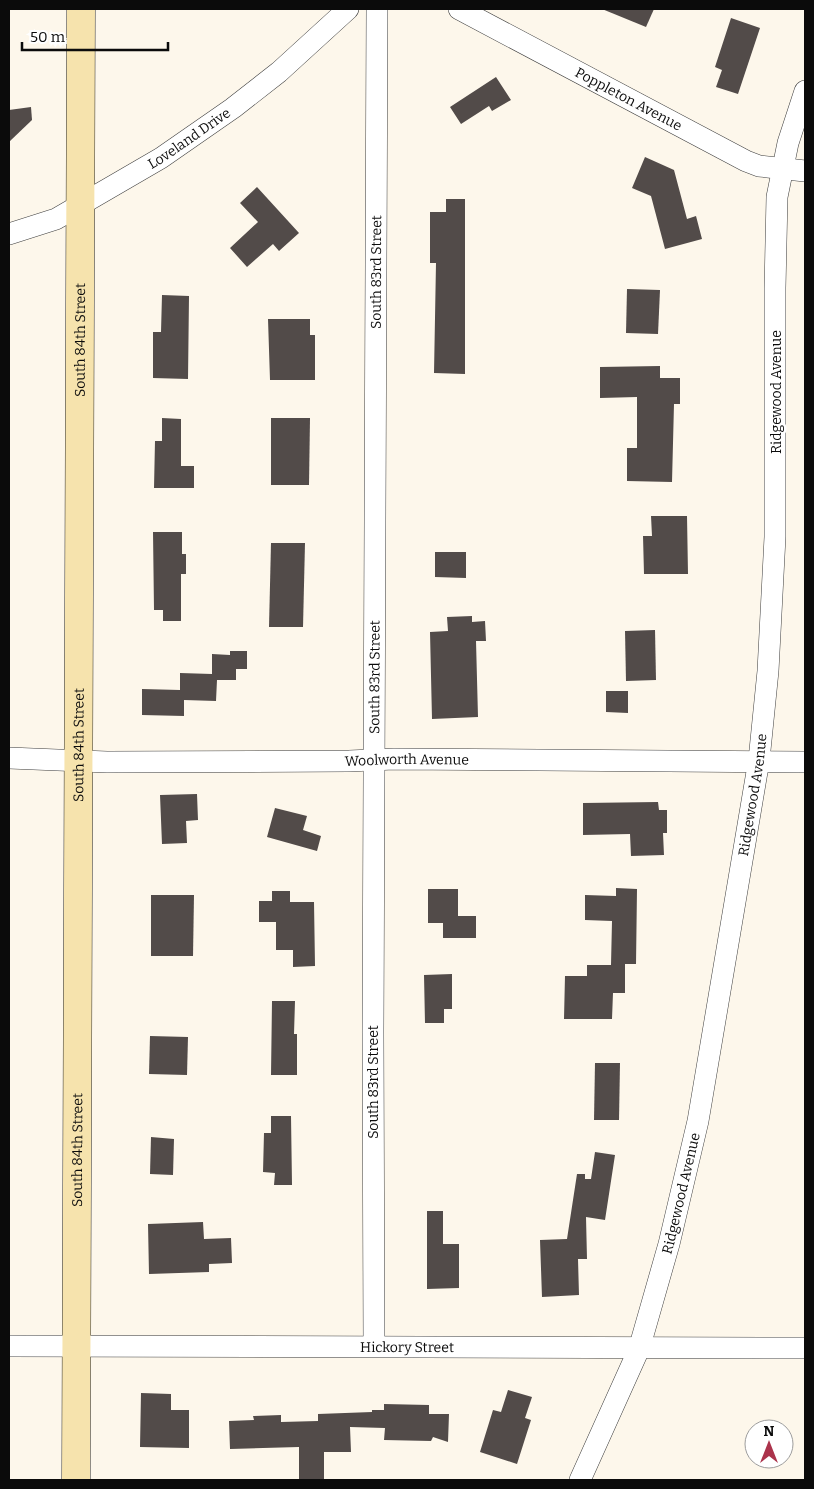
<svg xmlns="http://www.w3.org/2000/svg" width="814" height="1489" viewBox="0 0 814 1489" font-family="Bitter,serif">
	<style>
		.building { fill: #524b49 }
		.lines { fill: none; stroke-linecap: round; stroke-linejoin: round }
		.minor-casing { stroke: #3e3e3e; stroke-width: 22 }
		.secondary-casing { stroke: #2d2d2d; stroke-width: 29 }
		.minor { stroke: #fff; stroke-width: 21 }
		.secondary { stroke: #f6e3ad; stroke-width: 28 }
		.labels { text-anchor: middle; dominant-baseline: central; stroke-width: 5; stroke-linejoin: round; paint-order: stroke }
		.street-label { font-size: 14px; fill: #0b0b0b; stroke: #fff }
	</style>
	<rect width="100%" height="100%" fill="#fdf7eb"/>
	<g class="building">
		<polygon points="602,9 654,9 646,27"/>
		<polygon points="731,18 760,28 738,94 716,87 722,70 715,67"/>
		<polygon points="496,77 511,100 492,111 489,106 461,124 450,107"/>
		<polygon points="31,107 32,120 9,142 9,110"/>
		<polygon points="645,157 674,170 687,219 696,216 702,239 665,249 651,196 632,188"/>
		<polygon points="257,187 299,233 279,251 273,244 247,267 230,248 258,222 240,203"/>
		<polygon points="446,199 465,199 465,374 434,373 436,263 430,263 430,212 446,212"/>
		<polygon points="627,289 660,290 658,334 626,333"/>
		<polygon points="162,295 189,296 188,379 153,378 153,332 161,332"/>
		<polygon points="268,319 310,319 310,335 315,335 315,380 270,380"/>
		<polygon points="660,366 660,378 680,378 680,404 674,404 672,482 627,481 627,448 637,448 637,397 600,398 600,367"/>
		<polygon points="162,418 181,419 181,466 194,466 194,488 154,488 155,441 162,441"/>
		<polygon points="271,418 310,418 309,485 271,485"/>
		<polygon points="651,516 687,516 688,574 644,574 643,536 652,536"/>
		<polygon points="153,532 182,532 182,554 186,554 186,574 181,574 181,621 163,621 163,610 154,610"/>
		<polygon points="271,543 305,543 303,627 269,627"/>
		<polygon points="435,552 466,552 466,578 435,577"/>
		<polygon points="472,616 472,622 485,621 486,641 476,641 478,717 432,719 430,632 448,631 447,617"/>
		<polygon points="655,630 656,680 626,681 625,631"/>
		<polygon points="230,651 247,651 247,669 236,669 236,680 217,680 216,701 184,700 184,716 142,715 142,689 180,690 180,673 212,674 212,654 230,655"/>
		<polygon points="606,691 628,691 628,713 606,712"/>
		<polygon points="197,794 198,820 186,821 187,843 162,844 160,795"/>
		<polygon points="658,802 659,810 667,810 667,833 663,833 664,855 631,856 630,834 583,835 583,803"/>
		<polygon points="275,808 307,816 303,830 321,836 317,851 267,837"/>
		<polygon points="616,888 637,889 636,964 625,964 625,993 613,993 612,1019 564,1019 565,976 587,976 587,965 611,965 612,921 585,920 585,895 616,896"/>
		<polygon points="428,889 458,889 458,916 476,916 476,938 443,938 443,923 428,923"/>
		<polygon points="272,891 290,891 290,902 314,902 315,966 293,967 293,950 276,950 276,922 259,922 259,901 272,901"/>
		<polygon points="151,895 194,895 193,956 151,956"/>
		<polygon points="452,974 452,1009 444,1009 444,1023 425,1023 424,975"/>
		<polygon points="272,1001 295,1001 294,1034 297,1034 297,1075 271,1075"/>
		<polygon points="150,1036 188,1037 187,1075 149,1074"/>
		<polygon points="595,1063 620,1063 619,1120 594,1120"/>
		<polygon points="271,1116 291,1116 292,1185 274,1185 275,1173 263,1172 264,1133 271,1133"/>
		<polygon points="151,1137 174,1139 173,1175 150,1174"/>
		<polygon points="595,1152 615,1155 605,1220 586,1217 587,1259 578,1259 579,1295 542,1297 540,1240 567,1239 577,1174 585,1174 585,1179 591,1179"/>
		<polygon points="427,1211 443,1211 443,1244 459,1244 459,1288 427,1289"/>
		<polygon points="203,1222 204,1239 231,1238 232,1263 209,1264 209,1272 149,1274 148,1224"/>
		<polygon points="508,1390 532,1397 525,1418 531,1420 517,1464 480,1452 493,1410 501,1412"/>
		<polygon points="141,1393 171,1394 171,1410 189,1410 189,1448 140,1447"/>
		<polygon points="384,1404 429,1405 429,1414 449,1414 448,1442 433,1437 431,1441 384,1440 385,1428 350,1427 351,1452 324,1452 324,1480 299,1480 299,1447 230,1449 229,1421 254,1420 253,1416 281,1415 281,1422 318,1421 318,1414 372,1412 372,1410 384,1410"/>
	</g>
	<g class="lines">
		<g class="minor-casing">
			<g id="minor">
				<path id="s1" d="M459,9L746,161L759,166L805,171"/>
				<path id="s2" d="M9,234L56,219L161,158L233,108L279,72L348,9"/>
				<path id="s3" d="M9,758L107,762L349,761L394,759L805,762"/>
				<path id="s4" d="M9,1346L805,1348"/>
				<path id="s5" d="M374,1346L373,1033L377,9"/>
				<path id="s6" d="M580,1480L639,1349L669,1244L698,1121L759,760L768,671L775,537V288L777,197L788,143L805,91"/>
			</g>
		</g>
		<g class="secondary-casing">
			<g id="secondary">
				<path id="s7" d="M76,1480L81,9"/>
			</g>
		</g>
		<use href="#minor" class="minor"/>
		<use href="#secondary" class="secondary"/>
	</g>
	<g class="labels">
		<g class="street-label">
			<text stroke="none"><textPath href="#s1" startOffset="192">Poppleton Avenue</textPath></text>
			<text stroke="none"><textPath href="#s2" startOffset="205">Loveland Drive</textPath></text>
			<text stroke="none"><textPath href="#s5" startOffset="1074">South 83rd Street</textPath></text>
			<text stroke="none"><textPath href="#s7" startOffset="1140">South 84th Street</textPath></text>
			<text transform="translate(776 392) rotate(-90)">Ridgewood Avenue</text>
			<text stroke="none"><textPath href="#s5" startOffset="669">South 83rd Street</textPath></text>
			<text stroke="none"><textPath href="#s7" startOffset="735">South 84th Street</textPath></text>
			<text stroke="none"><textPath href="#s3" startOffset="398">Woolworth Avenue</textPath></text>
			<text stroke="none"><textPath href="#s6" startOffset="710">Ridgewood Avenue</textPath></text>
			<text transform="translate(373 1082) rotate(-90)">South 83rd Street</text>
			<text stroke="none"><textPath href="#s7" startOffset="330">South 84th Street</textPath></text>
			<text stroke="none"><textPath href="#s6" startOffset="305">Ridgewood Avenue</textPath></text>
			<text stroke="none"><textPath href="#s4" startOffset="398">Hickory Street</textPath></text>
		</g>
	</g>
	<rect width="814" height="1489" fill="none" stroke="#0b0b0b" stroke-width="20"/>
	<g transform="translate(769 1444)"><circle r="24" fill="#ffffff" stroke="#9d9d9d"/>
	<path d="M0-4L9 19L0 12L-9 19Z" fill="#ab334b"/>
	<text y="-8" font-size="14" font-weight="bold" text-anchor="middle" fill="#0b0b0b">N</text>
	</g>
	<path d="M22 42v8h146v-8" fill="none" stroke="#0b0b0b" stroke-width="2.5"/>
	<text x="30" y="42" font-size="15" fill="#0b0b0b" stroke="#ffffff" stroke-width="4" paint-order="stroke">50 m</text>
</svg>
